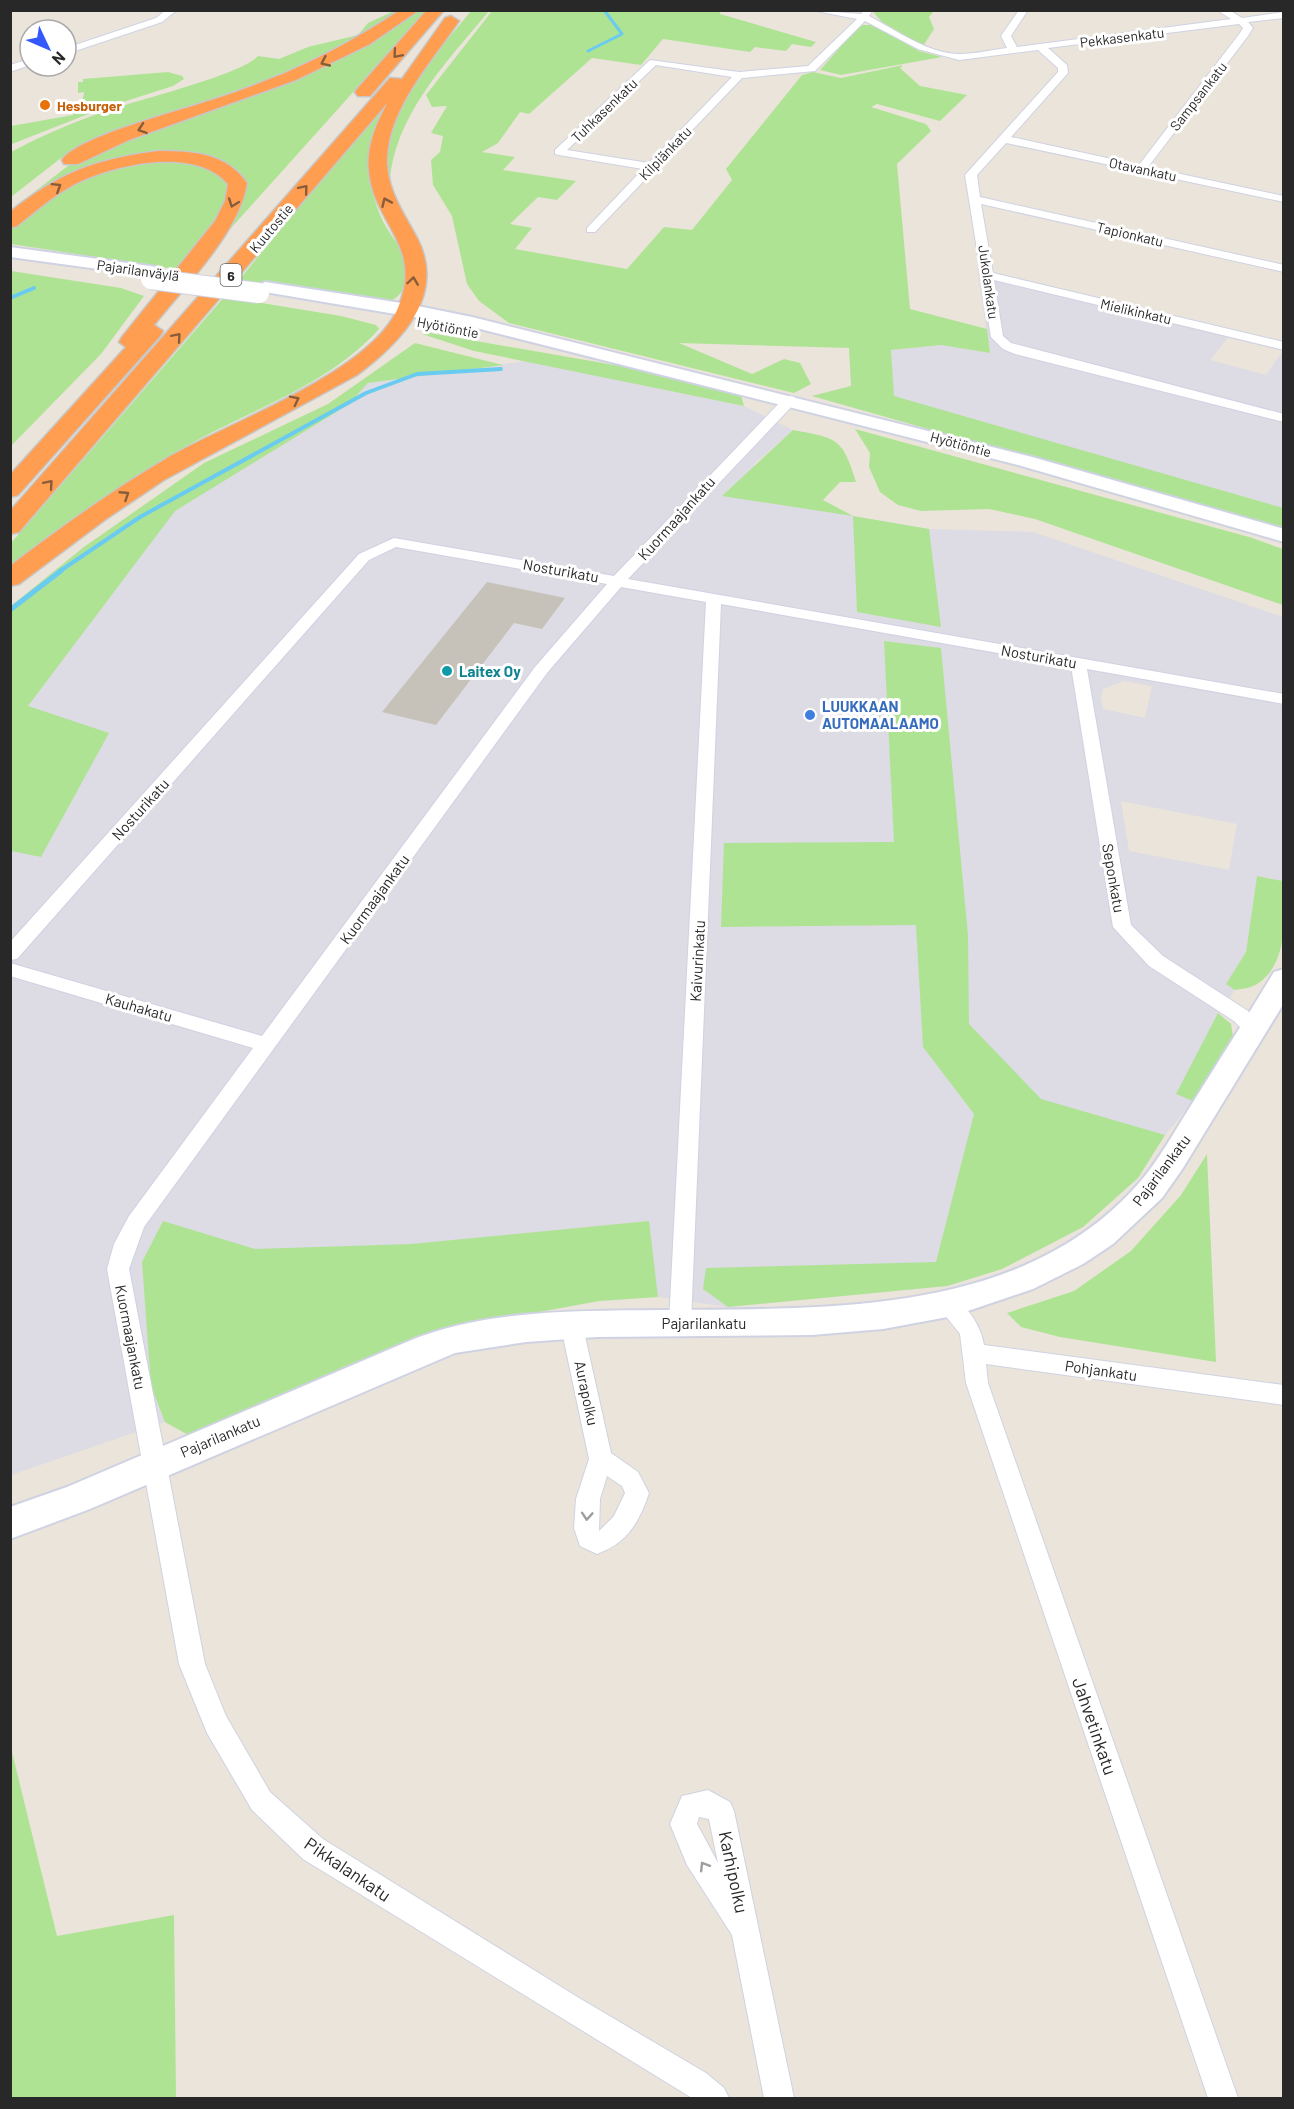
<svg xmlns="http://www.w3.org/2000/svg" width="1294" height="2109" viewBox="0 0 1294 2109" font-family="Barlow,sans-serif">
	<style>
		.industrial { fill: #dddbe3; fill-rule: evenodd }
		.green { fill: #afe394 }
		.lines { fill: none; stroke-linecap: round; stroke-linejoin: round }
		.stream-far2 { stroke: #6acbf0; stroke-width: 3 }
		.stream-far1 { stroke: #6acbf0; stroke-width: 4 }
		.stream { stroke: #6acbf0; stroke-width: 5 }
		.building { fill: #c6c1b9 }
		.street-casing { stroke: #cfd2e2; stroke-width: 2 }
		.secondary-casing { stroke: #cfd2e2; stroke-width: 4 }
		.highway-casing { stroke: #c7c7c7; stroke-width: 3 }
		.street { fill: #fff; fill-rule: evenodd }
		.secondary { fill: #fff; fill-rule: evenodd }
		.highway { fill: #ff9e51; fill-rule: evenodd }
		.secondary-bridge-casing { stroke: #cfd2e2; stroke-width: 22; stroke-linecap: butt }
		.secondary-bridge { stroke: #fff; stroke-width: 20 }
		.oneway { stroke: #895d3a }
		.oneway2 { stroke: #9e9e9e }
		.food-dot { fill: #e8710a; stroke: #fff; stroke-width: 2 }
		.culture-dot { fill: #0f9aa8; stroke: #fff; stroke-width: 2 }
		.shop-dot { fill: #3f7fe0; stroke: #fff; stroke-width: 2 }
		.labels { text-anchor: middle; dominant-baseline: central; stroke-width: 6; stroke-linejoin: round; paint-order: stroke }
		.far-street-label { font-size: 14px; fill: #282828; stroke: #fff }
		.far-food-label { font-size: 14px; font-weight: bold; fill: #c56008; stroke: #fff; text-anchor: start }
		.shield { fill: #fff; stroke: #686868; stroke-width: 1.5 }
		.shield-label { font-size: 14px; font-weight: bold; fill: #282828 }
		.street-label { font-size: 15px; fill: #282828; stroke: #fff }
		.culture-label { font-size: 15px; font-weight: bold; fill: #0d838f; stroke: #fff; text-anchor: start }
		.shop-label { font-size: 15px; font-weight: bold; fill: #366cbe; stroke: #fff; text-anchor: start }
		.near-street-label { font-size: 18px; fill: #282828; stroke: #fff }
	</style>
	<rect width="100%" height="100%" fill="#ebe4da"/>
	<g class="industrial">
		<polygon points="977,268 1234,330 1210,360 1266,375 1283,351 1283,530 812,396 851,386 849,348 891,350 941,345 990,353"/>
		<path d="M526,361L744,406L793,430L753,465L853,516L929,529L1033,532L1283,617V881L1257,876L1246,952L1226,984L1235,990L1218,1013L1231,1024L1233,1037L1193,1101L1165,1135L1138,1178L1083,1227L1002,1269L947,1286L728,1307L658,1297L599,1301L480,1323L192,1437L165,1422L11,1475V606L84,547L154,500L175,510L348,405L368,383ZM1124,681L1152,686L1145,718L1103,709L1101,696L1103,689ZM1121,801L1237,824L1229,870L1129,851Z"/>
	</g>
	<g class="green">
		<polygon points="875,10 934,11 929,17 934,29 923,46 882,22 874,13"/>
		<path d="M394,11H405L373,32L258,86L93,143L61,158L11,197V152C41,136 71,123 103,112C133,101 241,75 258,56L279,59L308,47L358,35L368,23Z"/>
		<path d="M419,11H426L213,248C228,224 248,205 243,176L217,161L125,157L11,216V210L73,162L368,43Z"/>
		<path d="M471,11H489C451,57 401,108 391,170C389,180 392,192 393,202C388,185 384,170 386,152C389,107 443,45 471,11Z"/>
		<polygon points="492,11 720,11 720,14 816,42 811,47 792,44 786,51 755,47 750,52 663,39 641,65 592,58 529,114 520,112 498,143 482,152 515,157 503,170 576,181 557,200 538,197 510,224 532,228 515,249 627,269 664,227 692,230 732,180 726,169 802,75 813,72 841,78 903,65 900,68 920,86 967,95 940,121 877,104 871,107 926,124 931,131 897,164 910,309 987,329 990,353 941,345 891,350 894,396 1283,508 1283,530 812,396 851,386 849,348 679,343 752,374 784,359 800,363 811,384 794,393 509,323 479,301 467,284 452,216 433,185 431,160 440,152 443,136 431,133 447,106 432,107 426,95"/>
		<polygon points="860,25 873,25 919,51 942,57 841,75 820,70"/>
		<path d="M168,72L182,76L184,79L173,86L101,109L12,144L11,126L73,115C73,106 84,104 84,92L78,93V82H83V79Z"/>
		<path d="M399,90C392,106 370,147 369,163C368,181 374,200 381,217C392,243 412,250 405,283C403,293 396,299 387,303L239,280L364,127Z"/>
		<polygon points="151,160 194,162 225,176 231,190 224,207 181,270 11,244 12,227 54,193 97,171"/>
		<polygon points="11,271 121,288 144,296 101,354 11,446"/>
		<path d="M224,297L341,316L376,325L379,329C326,388 245,411 178,451C119,486 65,527 11,569V543Z"/>
		<polygon points="430,333 620,366 741,395 744,406 474,351 422,334"/>
		<polygon points="415,343 503,365 368,383 348,405 175,511 28,706 109,733 41,857 11,851 11,606 84,547 204,463 328,404"/>
		<polygon points="855,429 1249,537 1283,549 1283,605 1035,519 989,509 921,511 898,505 880,492 869,467 870,453"/>
		<path d="M793,430C837,438 843,438 856,482H840L823,500L853,516L929,529L941,627L857,612L853,516L722,496Z"/>
		<polygon points="884,641 941,648 968,935 969,1024 1041,1099 1165,1135 1138,1178 1083,1227 1002,1269 947,1286 728,1307 703,1289 706,1268 936,1262 974,1114 923,1047 916,925 721,927 724,843 894,842"/>
		<path d="M1257,876L1283,881C1284,914 1290,963 1257,984C1251,988 1241,989 1235,990L1226,984L1246,952Z"/>
		<polygon points="1218,1013 1231,1024 1233,1037 1193,1101 1176,1094"/>
		<polygon points="1207,1154 1216,1362 1060,1337 1021,1327 1007,1313 1074,1291 1131,1251 1181,1195"/>
		<polygon points="163,1221 255,1249 411,1244 649,1221 658,1297 599,1301 480,1323 192,1437 165,1422 151,1386 142,1262"/>
		<polygon points="11,1748 57,1936 174,1915 176,2098 11,2098"/>
	</g>
	<g class="lines">
		<polyline class="stream-far2" points="588,51 622,34 604,10"/>
		<g class="stream-far1">
			<polyline points="10,298 34,288"/>
			<polyline points="60,571 140,517 366,393 417,374 501,369"/>
		</g>
		<polyline class="stream" points="10,610 62,570"/>
	</g>
	<polygon class="building" points="487,582 565,598 542,629 514,623 436,725 382,712"/>
	<g class="lines">
		<g class="street-casing">
			<g id="street">
				<polygon points="166,10 177,10 162,22 66,54 66,48 156,18"/>
				<path d="M811,10L861,14L864,10H873L869,16C896,30 928,54 960,54C975,54 991,50 1007,48L1001,36L1019,10H1028L1011,36L1017,47L1231,19L1217,10H1229L1242,18L1284,12V18L1248,22L1253,28L1248,36L1148,167L1284,196V202L1006,143L977,175L980,197L1284,265V272L981,204L993,273L1284,342V350L994,280L1003,336L1011,343L1284,414V422L1015,354L1003,349L991,337L965,175L1058,72V68L1038,50L959,60L918,49L865,21L815,71L742,78L595,232H587V228L643,169L559,155L555,154V150L650,60L739,72L808,66L857,19ZM1239,24L1243,28L1240,33L1139,165L1011,137L1068,73L1067,65L1048,48ZM656,65L732,77L649,163L567,150Z"/>
				<polygon points="30,59 30,65 10,72 10,65"/>
				<polygon points="790,396 795,397 795,403 628,579 1284,694 1284,704 1087,669 1131,925 1163,956 1248,1011 1264,1029 1261,1034 1247,1034 1234,1021 1149,966 1113,927 1071,666 721,604 691,1323 688,1329 680,1332 672,1329 669,1323 706,602 621,587 547,673 144,1227 129,1269 205,1664 226,1716 270,1792 323,1839 579,1998 706,2073 724,2088 729,2098 692,2098 303,1859 252,1810 207,1733 179,1664 107,1269 114,1244 129,1216 253,1048 10,976 10,963 262,1036 535,667 607,584 396,547 369,560 17,959 10,960 10,942 359,554 394,538 614,576 785,397"/>
				<path d="M948,1296C967,1303 981,1326 984,1345L1284,1385V1405L986,1364L988,1383L1238,2098H1208L966,1383L960,1334L937,1305L940,1299Z"/>
				<path d="M572,1318L580,1321L583,1327L611,1453L638,1472L649,1493C639,1523 627,1543 597,1554L580,1546L574,1528L576,1499L589,1459L561,1327L564,1321ZM607,1476L622,1486L625,1493L614,1516L599,1531L600,1499Z"/>
				<path d="M708,1790L730,1802L734,1811L794,2098H764L732,1935L687,1865L670,1824L682,1796ZM699,1817L709,1819L718,1863L697,1824Z"/>
			</g>
		</g>
		<g class="secondary-casing">
			<g id="secondary">
				<polygon points="10,247 157,267 166,272 157,277 10,257"/>
				<polygon points="265,282 408,304 472,317 1032,457 1284,529 1284,542 1018,465 472,327 259,291 256,287"/>
				<path d="M1284,969V1003L1183,1168L1162,1198L1113,1244L1083,1264L1033,1289L953,1316L883,1329L812,1335L597,1337L526,1342L455,1353L90,1509L10,1539V1507L67,1487L409,1341C487,1309 578,1311 661,1310C824,1308 1021,1318 1139,1183C1159,1160 1174,1132 1190,1107C1218,1062 1247,1017 1274,972Z"/>
			</g>
		</g>
		<g class="highway-casing">
			<g id="highway">
				<path d="M400,10H419L370,44L296,80L129,140L78,164H64L62,160C77,137 176,112 205,102C232,94 257,84 283,74C324,56 363,35 400,10Z"/>
				<polygon points="427,10 444,10 370,96 358,96 355,92 358,88"/>
				<path d="M451,16L459,21C432,61 389,107 387,158C386,189 403,212 417,238C447,296 400,343 357,375L164,480L106,519L19,584L10,586V566C60,528 110,492 164,460C224,424 371,373 398,308C424,245 374,225 369,171C366,146 377,123 388,102L19,532L10,534V511L390,78L402,79L445,18Z"/>
				<path d="M159,151C193,151 226,153 247,183C240,231 185,286 154,325L163,331L160,336L18,495L10,497V475L126,347L119,342L122,337L215,221L225,201L228,184C196,146 116,164 77,183C55,194 36,211 17,226L10,228V212C60,172 96,159 159,151Z"/>
			</g>
		</g>
		<use href="#street" class="street"/>
		<use href="#secondary" class="secondary"/>
		<use href="#highway" class="highway"/>
		<g class="secondary-bridge-casing">
			<polyline id="secondary-bridge" points="151,279 259,293"/>
		</g>
		<use href="#secondary-bridge" class="secondary-bridge"/>
	</g>
	<defs><path id="oneway-chevron" d="M-2-3.5L2.5 0L-2 3.5" fill="none" stroke-width="1.6" stroke-linecap="round" stroke-linejoin="round" transform="scale(1.5)"/></defs>
	<g class="oneway">
		<use href="#oneway-chevron" transform="translate(397 54) rotate(131)"/>
		<use href="#oneway-chevron" transform="translate(325 62) rotate(155)"/>
		<use href="#oneway-chevron" transform="translate(142 129) rotate(161)"/>
		<use href="#oneway-chevron" transform="translate(57 187) rotate(-32)"/>
		<use href="#oneway-chevron" transform="translate(304 189) rotate(-50)"/>
		<use href="#oneway-chevron" transform="translate(386 202) rotate(-114)"/>
		<use href="#oneway-chevron" transform="translate(233 203) rotate(110)"/>
		<use href="#oneway-chevron" transform="translate(413 281) rotate(-82)"/>
		<use href="#oneway-chevron" transform="translate(177 337) rotate(-49)"/>
		<use href="#oneway-chevron" transform="translate(295 400) rotate(-27)"/>
		<use href="#oneway-chevron" transform="translate(49 484) rotate(-49)"/>
		<use href="#oneway-chevron" transform="translate(125 495) rotate(-33)"/>
	</g>
	<g class="oneway2">
		<use href="#oneway-chevron" transform="translate(587 1516) rotate(94)"/>
		<use href="#oneway-chevron" transform="translate(704 1866) rotate(-122)"/>
	</g>
	<circle class="food-dot" cx="45" cy="105" r="6"/>
	<circle class="culture-dot" cx="447" cy="671" r="6"/>
	<circle class="shop-dot" cx="810" cy="715" r="6"/>
	<g class="labels">
		<g class="far-street-label">
			<text transform="translate(1122 37) rotate(-7)">Pekkasenkatu</text>
			<text transform="translate(1198 96) rotate(-52)">Sampsankatu</text>
			<text transform="translate(604 110) rotate(-44)">Tuhkasenkatu</text>
			<text transform="translate(665 153) rotate(-46)">Kilpiänkatu</text>
			<text transform="translate(1143 169) rotate(12)">Otavankatu</text>
			<text transform="translate(271 228) rotate(-50)">Kuutostie</text>
			<text transform="translate(1130 234) rotate(13)">Tapionkatu</text>
			<text transform="translate(138 270) rotate(8)">Pajarilanväylä</text>
			<text transform="translate(989 282) rotate(82)">Jukolankatu</text>
			<text transform="translate(1136 311) rotate(13)">Mielikinkatu</text>
			<text transform="translate(448 327) rotate(11)">Hyötiöntie</text>
			<text transform="translate(961 444) rotate(15)">Hyötiöntie</text>
		</g>
		<g class="far-food-label">
			<text x="57" y="105">Hesburger</text>
		</g>
		<rect class="shield" x="220.5" y="264" width="21" height="22" rx="4.5"/>
		<g class="shield-label">
			<text x="231" y="275">6</text>
		</g>
		<g class="street-label">
			<text transform="translate(676 518) rotate(-48)">Kuormaajankatu</text>
			<text transform="translate(561 570) rotate(10)">Nosturikatu</text>
			<text transform="translate(1039 656) rotate(10)">Nosturikatu</text>
			<text transform="translate(140 809) rotate(-48)">Nosturikatu</text>
			<text transform="translate(1114 878) rotate(80)">Seponkatu</text>
			<text transform="translate(374 899) rotate(-54)">Kuormaajankatu</text>
			<text transform="translate(697 961) rotate(-87)">Kaivurinkatu</text>
			<text transform="translate(139 1007) rotate(16)">Kauhakatu</text>
			<text transform="translate(1161 1170) rotate(-53)">Pajarilankatu</text>
			<text x="704" y="1323">Pajarilankatu</text>
			<text transform="translate(131 1337) rotate(79)">Kuormaajankatu</text>
			<text transform="translate(1101 1370) rotate(8)">Pohjankatu</text>
			<text transform="translate(587 1393) rotate(78)">Aurapolku</text>
			<text transform="translate(220 1436) rotate(-23)">Pajarilankatu</text>
		</g>
		<g class="culture-label">
			<text x="459" y="671">Laitex Oy</text>
		</g>
		<g class="shop-label">
			<text x="822" y="706">LUUKKAAN<tspan x="822" dy="17">AUTOMAALAAMO</tspan></text>
		</g>
		<g class="near-street-label">
			<text transform="translate(1095 1726) rotate(71)">Jahvetinkatu</text>
			<text transform="translate(348 1869) rotate(34)">Pikkalankatu</text>
			<text transform="translate(734 1872) rotate(78)">Karhipolku</text>
		</g>
	</g>
	<rect width="1294" height="2109" fill="none" stroke="#282828" stroke-width="24"/>
	<g transform="translate(48 48) rotate(134)"><circle r="28" fill="#ffffff" stroke="#a9a9a9" stroke-width="1.5"/>
	<path d="M0-4.5L10 22L0 15L-10 22Z" fill="#3558fd"/>
	<text y="-9" font-size="16" font-weight="bold" text-anchor="middle" fill="#282828">N</text>
	</g>
</svg>
